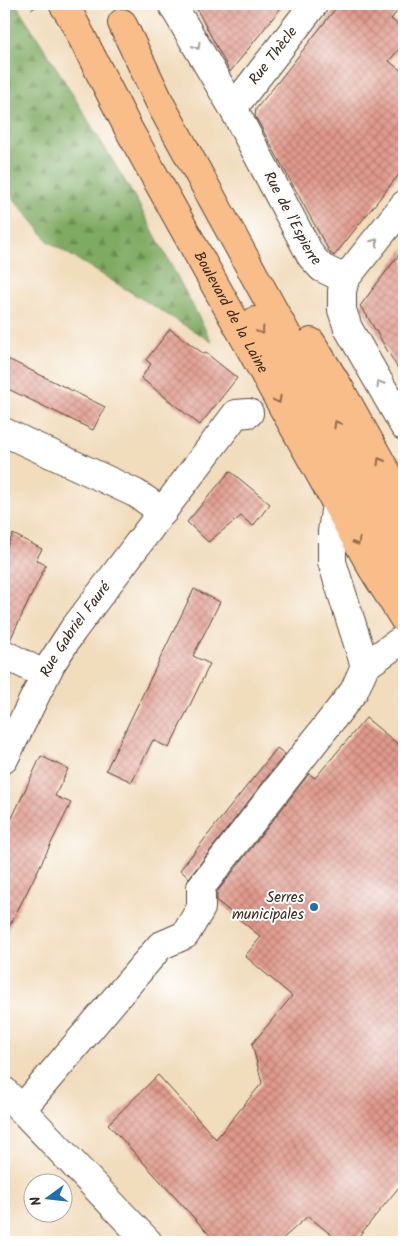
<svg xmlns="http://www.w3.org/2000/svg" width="408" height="1246" viewBox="0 0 408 1246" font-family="Kalam,sans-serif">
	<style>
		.forest { fill: url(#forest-firs); stroke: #5d6a40 }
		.building { fill: url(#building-cross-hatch) }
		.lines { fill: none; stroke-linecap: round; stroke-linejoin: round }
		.minor-casing { stroke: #564536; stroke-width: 30 }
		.major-casing { stroke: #564536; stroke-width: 30 }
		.path { stroke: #564536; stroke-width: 3; stroke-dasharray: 1 4; stroke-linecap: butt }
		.minor { stroke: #fff; stroke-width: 28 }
		.major { stroke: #f8bd89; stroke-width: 28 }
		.oneway { stroke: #a79f9a }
		.oneway2 { stroke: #906c4e }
		.poi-dot { fill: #1f6fb2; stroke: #fff; stroke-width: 2 }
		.labels { text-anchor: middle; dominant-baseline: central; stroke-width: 4; stroke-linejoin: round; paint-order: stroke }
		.street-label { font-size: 15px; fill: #3b2a1e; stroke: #fff }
		.poi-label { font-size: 15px; fill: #3b2a1e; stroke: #fff; text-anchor: end }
	</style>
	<defs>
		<pattern id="forest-firs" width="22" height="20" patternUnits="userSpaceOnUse" patternTransform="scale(1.25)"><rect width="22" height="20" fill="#7faa62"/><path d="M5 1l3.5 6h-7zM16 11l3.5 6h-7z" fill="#698b50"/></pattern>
		<pattern id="building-cross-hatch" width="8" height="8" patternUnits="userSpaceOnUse" patternTransform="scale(1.25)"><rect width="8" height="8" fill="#e19a8c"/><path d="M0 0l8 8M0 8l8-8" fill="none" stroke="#b87e72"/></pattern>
	</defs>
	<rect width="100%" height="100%" fill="#fff"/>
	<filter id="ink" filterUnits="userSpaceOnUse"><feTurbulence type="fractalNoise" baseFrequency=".02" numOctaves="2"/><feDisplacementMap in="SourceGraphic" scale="10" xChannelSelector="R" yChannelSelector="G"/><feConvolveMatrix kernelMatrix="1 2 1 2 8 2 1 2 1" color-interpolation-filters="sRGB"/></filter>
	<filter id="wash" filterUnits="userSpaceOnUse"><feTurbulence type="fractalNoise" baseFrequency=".0096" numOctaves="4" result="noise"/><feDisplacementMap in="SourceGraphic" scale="20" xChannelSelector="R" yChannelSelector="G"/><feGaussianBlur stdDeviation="1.12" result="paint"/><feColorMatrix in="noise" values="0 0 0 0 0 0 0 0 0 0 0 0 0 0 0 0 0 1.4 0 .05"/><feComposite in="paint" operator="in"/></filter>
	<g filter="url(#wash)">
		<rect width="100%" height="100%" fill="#f1dcbc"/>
		<polygon class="forest" points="4,4 16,4 59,72 137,201 212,342 49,242 4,186"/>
		<g id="blocks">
			<g class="building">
				<polygon points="194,4 284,4 230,72"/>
				<polygon points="339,4 403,4 391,19 404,29 404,43 389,61 404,73 404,168 334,256 330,253 255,116 256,109 278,82"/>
				<polygon points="404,248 404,379 366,314 360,306"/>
				<polygon points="170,329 204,354 206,353 237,378 200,425 141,378 151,364 146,360"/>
				<polygon points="4,357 105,407 93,430 4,387"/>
				<polygon points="230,471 270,504 253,526 241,516 208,542 187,522"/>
				<polygon points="13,534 42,549 36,560 46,565 10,640 4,638 4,553"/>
				<polygon points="194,589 220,602 193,656 210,664 169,748 153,740 132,782 106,770"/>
				<polygon points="366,718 404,749 404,1181 354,1242 340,1242 308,1216 279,1242 216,1242 108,1124 158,1075 216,1139 262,1083 252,1044 292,996 245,956 261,937 217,901 217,892 309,774 315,778"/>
				<polygon points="277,748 285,754 189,878 180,870"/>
				<polygon points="41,756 68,769 55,796 71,803 33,880 4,937 4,835"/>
			</g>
		</g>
	</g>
	<g filter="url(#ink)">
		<use href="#blocks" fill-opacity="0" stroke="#564536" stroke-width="1"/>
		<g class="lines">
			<g class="minor-casing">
				<g id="minor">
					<path id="s1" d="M172,4L233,108L311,256L322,268L345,279"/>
					<path id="s2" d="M233,108L314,4"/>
					<polyline points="404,205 345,279 342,291 342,310 348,328 404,426"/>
					<polyline points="4,432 135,493 143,498 163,512"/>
					<polyline points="4,654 45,675"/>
					<polyline points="365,666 399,642 404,640"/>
					<path id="s3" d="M4,759L51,664L73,630L236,414L249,413"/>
					<polyline points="4,1091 148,1242"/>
					<polyline points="21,1110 160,946 185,935 201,908 201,887 354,691 365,666 332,562 332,532 336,504"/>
				</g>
			</g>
			<g class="major-casing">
				<g id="major">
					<path id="s4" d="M63,4L72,18L128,128L372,568L404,619"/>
					<polyline points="122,23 162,107 308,373 404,542"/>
					<polyline points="255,321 306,406 367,519 404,579"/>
					<polyline points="311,342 340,389 404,503"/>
				</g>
			</g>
			<polyline class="path" points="30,4 35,12"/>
			<use href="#minor" class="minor"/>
			<use href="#major" class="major"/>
		</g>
		<defs><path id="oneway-chevron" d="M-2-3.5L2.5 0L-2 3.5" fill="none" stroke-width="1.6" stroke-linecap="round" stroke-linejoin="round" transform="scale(1.25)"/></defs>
		<g class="oneway">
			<use href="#oneway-chevron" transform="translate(197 46) rotate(60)"/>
			<use href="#oneway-chevron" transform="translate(375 242) rotate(-52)"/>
			<use href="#oneway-chevron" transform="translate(380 384) rotate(-120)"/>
		</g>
		<g class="oneway2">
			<use href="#oneway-chevron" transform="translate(261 331) rotate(59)"/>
			<use href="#oneway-chevron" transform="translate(278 400) rotate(61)"/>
			<use href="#oneway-chevron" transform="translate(337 424) rotate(-119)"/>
			<use href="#oneway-chevron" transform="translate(380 461) rotate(-120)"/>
			<use href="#oneway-chevron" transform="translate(357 542) rotate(60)"/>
		</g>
	</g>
	<circle class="poi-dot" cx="314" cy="907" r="5"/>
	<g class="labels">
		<g class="street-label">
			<text stroke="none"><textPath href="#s2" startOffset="66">Rue Thècle</textPath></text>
			<text stroke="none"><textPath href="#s1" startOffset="246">Rue de l'Espierre</textPath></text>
			<text stroke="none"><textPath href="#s4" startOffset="351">Boulevard de la Laine</textPath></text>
			<text stroke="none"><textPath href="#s3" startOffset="148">Rue Gabriel Fauré</textPath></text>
		</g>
		<g class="poi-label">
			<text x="304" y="898">Serres<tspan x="304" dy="17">municipales</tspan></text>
		</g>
	</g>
	<rect width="408" height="1246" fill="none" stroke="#fff" stroke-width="20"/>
	<g transform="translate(48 1198) rotate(255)"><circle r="24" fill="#ffffff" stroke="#b1aaa5"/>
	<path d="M0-4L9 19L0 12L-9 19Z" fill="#1f6fb2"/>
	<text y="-8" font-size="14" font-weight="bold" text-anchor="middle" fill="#3b2a1e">N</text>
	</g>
</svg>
